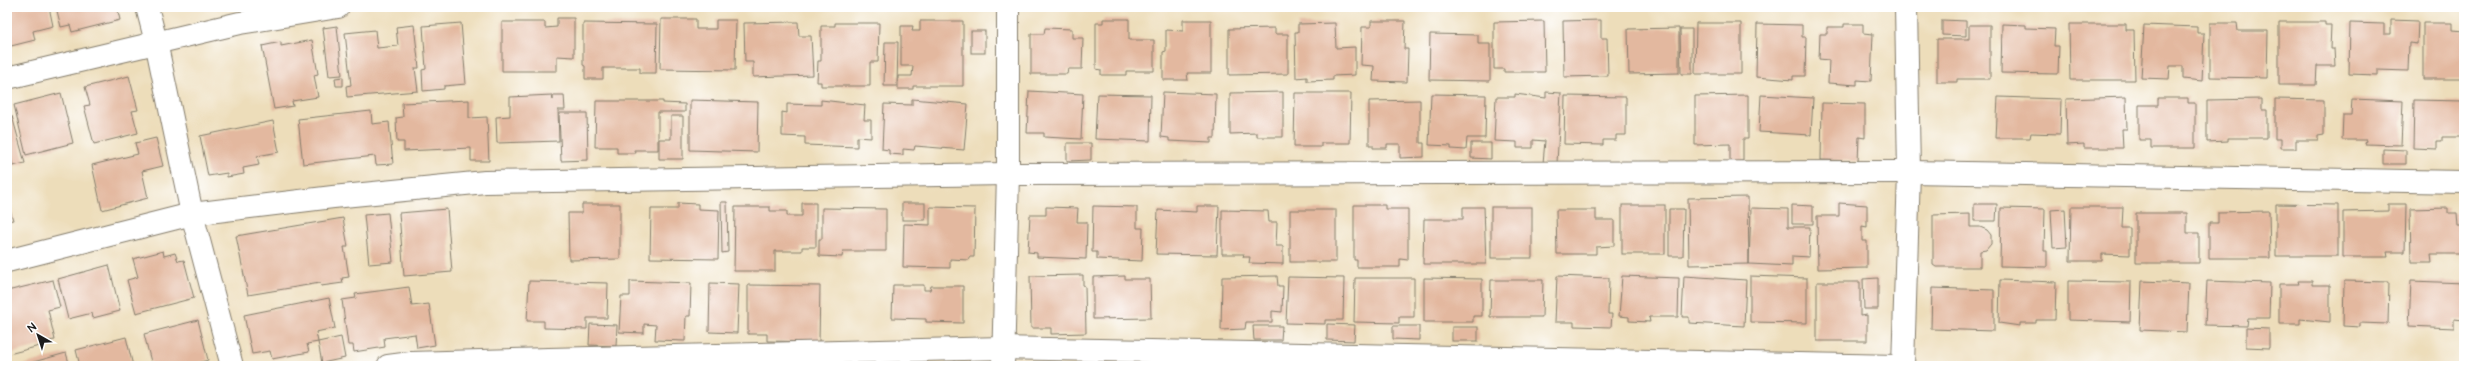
<svg xmlns="http://www.w3.org/2000/svg" width="2471" height="373" viewBox="0 0 2471 373" font-family="'Architects Daughter',sans-serif">
	<style>
		.building { fill: #e3b89f }
		.lines { fill: none; stroke-linecap: round; stroke-linejoin: round }
		.minor-casing { stroke: #847c6b; stroke-width: 24 }
		.minor { stroke: #fff; stroke-width: 22 }
	</style>
	<rect width="100%" height="100%" fill="#fff"/>
	<filter id="ink" filterUnits="userSpaceOnUse"><feTurbulence type="fractalNoise" baseFrequency=".025" numOctaves="2"/><feDisplacementMap in="SourceGraphic" scale="8" xChannelSelector="R" yChannelSelector="G"/><feConvolveMatrix kernelMatrix="1 2 1 2 8 2 1 2 1" color-interpolation-filters="sRGB"/></filter>
	<filter id="wash" filterUnits="userSpaceOnUse"><feTurbulence type="fractalNoise" baseFrequency=".012" numOctaves="4" result="noise"/><feDisplacementMap in="SourceGraphic" scale="16" xChannelSelector="R" yChannelSelector="G"/><feGaussianBlur stdDeviation="0.9" result="paint"/><feColorMatrix in="noise" values="0 0 0 0 0 0 0 0 0 0 0 0 0 0 0 0 0 1.4 0 .05"/><feComposite in="paint" operator="in"/></filter>
	<g filter="url(#wash)">
		<rect width="100%" height="100%" fill="#edddba"/>
		<g id="blocks">
			<g class="building">
				<polygon points="7,7 49,7 53,26 33,31 35,40 7,47"/>
				<polygon points="56,7 117,7 120,20 72,32 70,25 61,27"/>
				<polygon points="557,18 574,18 574,57 557,56 557,71 502,71 502,22 545,22 545,28 557,27"/>
				<polygon points="661,19 696,19 696,29 716,29 716,20 736,20 735,70 660,69"/>
				<polygon points="1103,19 1129,19 1129,40 1154,40 1154,71 1126,71 1126,75 1101,75 1101,70 1096,69 1096,23 1103,23"/>
				<polygon points="1183,20 1211,20 1211,73 1187,73 1188,80 1163,80 1163,52 1166,51 1166,30 1183,31"/>
				<polygon points="1601,20 1601,38 1607,38 1608,76 1564,77 1563,21"/>
				<polygon points="1942,20 1966,21 1966,36 1942,35"/>
				<polygon points="2391,20 2418,21 2417,44 2409,43 2408,71 2377,70 2377,75 2349,74 2350,23 2384,24 2384,34 2391,34"/>
				<polygon points="920,21 963,21 963,86 913,86 913,89 898,89 898,76 912,76 913,66 901,66 901,26 913,26 912,31 920,31"/>
				<polygon points="1371,21 1405,21 1404,49 1408,49 1407,82 1373,81 1374,66 1361,65 1362,27 1371,27"/>
				<polygon points="1544,21 1545,72 1504,72 1504,69 1494,69 1494,22"/>
				<polygon points="798,22 799,36 811,36 813,75 753,77 753,62 745,62 744,23"/>
				<polygon points="2279,22 2325,22 2325,25 2331,25 2330,49 2334,49 2335,66 2317,66 2316,85 2279,85"/>
				<polygon points="461,23 466,84 444,86 444,89 423,91 422,70 426,69 423,26"/>
				<polygon points="583,23 657,24 656,73 640,73 640,68 603,68 603,79 585,79 585,66 583,65"/>
				<polygon points="835,23 879,23 878,62 870,62 870,86 821,86 821,82 817,82 818,61 821,61 821,26 835,26"/>
				<polygon points="1335,23 1336,48 1355,47 1355,75 1333,76 1333,80 1307,81 1307,77 1296,78 1295,32 1298,32 1298,24"/>
				<polygon points="1696,23 1741,23 1741,74 1695,74"/>
				<polygon points="2210,23 2237,23 2238,31 2268,31 2267,78 2210,77"/>
				<polygon points="2423,23 2452,23 2452,30 2464,31 2464,79 2423,79"/>
				<polygon points="1757,24 1802,25 1802,37 1806,37 1805,76 1793,76 1793,80 1756,77"/>
				<polygon points="1844,24 1863,24 1863,33 1873,34 1871,81 1857,80 1857,85 1828,83 1829,60 1819,59 1820,34 1827,34 1827,27 1844,27"/>
				<polygon points="2002,24 2026,25 2026,28 2055,29 2054,46 2059,46 2058,74 2001,73"/>
				<polygon points="2069,24 2126,24 2126,30 2134,30 2135,80 2070,80"/>
				<polygon points="414,25 419,68 415,68 418,91 347,97 346,86 351,85 345,33 375,30 377,48 398,46 396,27"/>
				<polygon points="1969,25 1990,25 1990,79 1957,79 1957,82 1937,82 1937,39 1969,39"/>
				<polygon points="2144,25 2197,27 2197,33 2204,33 2202,81 2183,79 2183,66 2170,66 2169,79 2141,78"/>
				<polygon points="337,26 342,75 329,76 323,28"/>
				<polygon points="1045,28 1072,29 1072,38 1083,38 1082,69 1068,69 1067,74 1031,74 1031,34 1044,34"/>
				<polygon points="1275,28 1275,34 1288,34 1288,74 1229,75 1229,29"/>
				<polygon points="1679,28 1679,73 1629,74 1628,29"/>
				<polygon points="1680,29 1692,29 1692,74 1681,74"/>
				<rect x="971" y="31" width="14" height="22"/>
				<polygon points="1430,34 1478,35 1478,44 1490,44 1490,81 1429,80"/>
				<polygon points="312,40 318,74 314,75 318,97 292,101 293,106 274,109 262,46 281,42 281,46"/>
				<polygon points="885,42 898,42 897,86 884,86"/>
				<polygon points="129,76 138,110 132,111 138,133 94,144 84,106 90,105 85,87"/>
				<polygon points="343,77 343,86 336,86 335,78"/>
				<polygon points="1029,91 1083,94 1081,139 1044,137 1044,133 1027,133"/>
				<polygon points="1163,92 1216,94 1215,138 1211,138 1211,143 1169,141 1169,138 1161,137"/>
				<polygon points="1283,92 1283,137 1257,137 1257,133 1230,134 1230,93"/>
				<polygon points="1546,92 1561,93 1557,163 1543,163 1545,141 1533,140 1533,148 1517,148 1517,142 1494,141 1496,97 1515,97 1515,94 1546,98"/>
				<polygon points="61,93 73,143 26,155 14,105"/>
				<polygon points="1295,93 1351,93 1350,143 1321,143 1321,147 1294,147"/>
				<polygon points="1097,94 1151,95 1150,141 1095,139"/>
				<polygon points="1431,94 1486,95 1485,138 1467,138 1466,150 1451,149 1451,146 1429,145"/>
				<polygon points="552,95 553,100 553,95 564,95 565,110 558,110 559,141 497,143 496,117 510,116 510,97"/>
				<polygon points="1748,95 1748,139 1743,139 1743,161 1730,162 1730,144 1695,145 1695,96"/>
				<polygon points="1761,95 1813,98 1811,135 1759,132"/>
				<polygon points="1565,96 1626,97 1626,135 1616,135 1616,140 1603,140 1603,145 1564,144"/>
				<polygon points="1998,97 2061,99 2060,134 2031,133 2030,138 1996,138"/>
				<polygon points="2126,97 2127,129 2122,129 2123,148 2084,148 2084,144 2067,145 2066,99"/>
				<polygon points="2158,98 2188,98 2188,103 2195,103 2195,148 2151,148 2151,140 2139,140 2139,105 2158,105"/>
				<polygon points="912,99 968,104 964,150 915,146 914,150 903,149 903,155 889,154 889,150 882,149 884,104 912,105"/>
				<polygon points="2262,99 2262,110 2267,110 2267,138 2228,138 2228,141 2207,142 2207,100"/>
				<polygon points="2275,99 2324,100 2324,135 2318,136 2318,140 2296,140 2296,148 2281,148 2281,139 2275,139"/>
				<polygon points="2352,99 2403,101 2401,145 2365,144 2366,140 2342,140 2343,115 2351,115"/>
				<polygon points="469,100 469,118 487,117 489,161 471,161 471,148 404,151 404,142 397,142 396,118 403,117 402,103"/>
				<polygon points="690,100 758,102 757,152 690,150"/>
				<polygon points="821,100 865,105 864,120 871,120 871,138 857,137 857,147 805,145 805,137 782,136 782,112 787,113 787,104 821,105"/>
				<polygon points="1420,100 1420,143 1424,143 1424,157 1400,158 1400,144 1387,144 1387,148 1373,148 1373,145 1369,145 1369,101"/>
				<polygon points="2414,100 2464,101 2464,137 2442,137 2442,141 2437,141 2437,149 2413,148"/>
				<polygon points="596,101 663,101 663,103 685,104 685,112 658,112 658,150 634,150 635,153 617,153 617,147 595,147"/>
				<polygon points="1822,103 1865,104 1865,138 1859,137 1858,161 1821,160"/>
				<polygon points="371,111 372,124 389,122 393,164 376,165 375,156 303,164 298,119"/>
				<polygon points="559,113 587,113 588,160 561,161"/>
				<polygon points="12,116 25,163 13,166 7,143 7,117"/>
				<polygon points="671,116 683,116 683,159 659,159 659,139 671,139"/>
				<polygon points="273,121 279,152 257,156 259,165 243,168 244,174 227,177 227,173 208,176 200,136"/>
				<polygon points="156,138 163,166 142,171 148,198 102,210 92,165 138,154 135,143"/>
				<polygon points="1067,143 1091,143 1091,160 1067,161"/>
				<polygon points="1471,143 1491,143 1491,159 1471,158"/>
				<polygon points="2383,149 2406,150 2406,164 2383,164"/>
				<polygon points="1748,197 1749,264 1689,265 1688,198"/>
				<polygon points="7,200 13,220 7,221"/>
				<polygon points="721,202 727,202 728,252 722,253"/>
				<polygon points="678,203 698,204 698,209 719,210 718,259 650,258 651,209 678,209"/>
				<polygon points="802,203 816,203 816,247 802,247 802,251 775,251 775,271 734,271 735,207 770,207 770,211 787,211 787,216 802,216"/>
				<rect x="902" y="203" width="23" height="17"/>
				<polygon points="1839,203 1867,205 1867,227 1862,226 1862,241 1867,241 1867,268 1818,269 1817,216 1839,216"/>
				<polygon points="582,204 620,204 620,259 569,260 568,213 582,213"/>
				<polygon points="1974,204 1997,204 1996,221 1974,221"/>
				<polygon points="2276,204 2338,205 2338,256 2276,256"/>
				<polygon points="2388,204 2406,204 2405,252 2387,252 2388,257 2343,257 2343,212 2388,211"/>
				<polygon points="1354,205 1385,205 1385,209 1408,209 1408,260 1400,259 1400,267 1357,267 1357,260 1354,260"/>
				<rect x="1622" y="205" width="43" height="49"/>
				<polygon points="1792,205 1813,206 1813,224 1792,224"/>
				<polygon points="1093,206 1137,207 1137,228 1143,228 1142,261 1097,259 1097,252 1092,252"/>
				<polygon points="1197,206 1219,206 1217,255 1156,254 1158,210 1197,212"/>
				<polygon points="930,207 975,208 974,257 969,257 969,260 950,259 950,268 903,267 904,224 930,225"/>
				<polygon points="1046,207 1078,208 1077,222 1087,222 1086,259 1037,257 1037,253 1028,252 1030,215 1046,215"/>
				<polygon points="1463,207 1484,207 1486,264 1423,264 1424,219 1463,219"/>
				<rect x="1491" y="207" width="41" height="51"/>
				<polygon points="2071,207 2123,207 2122,228 2130,228 2130,255 2102,254 2102,261 2070,261"/>
				<polygon points="822,208 886,209 886,251 843,251 842,257 819,256 819,239 822,239"/>
				<polygon points="1751,208 1788,209 1788,227 1810,227 1809,257 1792,256 1792,266 1749,264"/>
				<polygon points="2001,208 2045,209 2044,251 2047,251 2047,267 2000,266"/>
				<polygon points="2448,208 2448,213 2457,213 2458,226 2464,226 2464,254 2431,254 2432,262 2411,262 2410,209"/>
				<polygon points="447,209 452,272 404,276 399,213"/>
				<polygon points="1669,209 1684,209 1683,256 1669,256"/>
				<polygon points="2065,209 2067,247 2053,248 2051,210"/>
				<polygon points="1222,210 1268,211 1269,222 1277,222 1276,246 1283,246 1283,264 1249,263 1250,257 1243,257 1244,254 1222,254"/>
				<rect x="1290" y="210" width="46" height="52"/>
				<polygon points="1556,210 1596,210 1596,220 1614,220 1614,246 1596,247 1596,254 1557,254"/>
				<polygon points="2269,211 2270,258 2209,258 2209,223 2218,223 2218,212"/>
				<polygon points="388,213 393,262 369,264 364,215"/>
				<polygon points="2136,213 2187,213 2187,233 2199,233 2199,263 2136,263"/>
				<polygon points="1970,214 1970,227 1980,227 1987,230 1991,235 1991,244 1986,250 1980,251 1980,267 1936,267 1933,265 1933,215"/>
				<polygon points="343,218 348,247 344,247 349,277 342,278 343,283 321,286 320,283 248,295 236,236"/>
				<polygon points="163,251 164,256 175,253 178,261 184,260 194,298 136,313 127,280 138,277 133,259"/>
				<polygon points="109,265 120,311 93,318 92,313 68,319 58,279"/>
				<polygon points="1083,275 1083,285 1085,286 1086,333 1051,334 1051,328 1031,328 1030,276"/>
				<polygon points="1125,276 1125,279 1150,279 1151,318 1093,319 1093,277"/>
				<polygon points="1277,276 1278,286 1283,286 1282,312 1272,311 1272,322 1246,322 1245,329 1221,330 1222,277"/>
				<polygon points="1557,276 1609,278 1608,314 1612,314 1611,327 1574,326 1574,322 1555,322"/>
				<polygon points="1622,276 1679,278 1678,317 1649,317 1650,322 1629,321 1629,317 1619,316"/>
				<polygon points="1684,276 1746,280 1744,326 1689,323 1689,317 1682,317"/>
				<polygon points="1750,276 1807,278 1807,323 1750,322"/>
				<polygon points="1288,277 1344,278 1343,320 1325,320 1325,324 1286,323"/>
				<polygon points="1355,278 1414,278 1414,317 1399,317 1399,323 1354,322"/>
				<polygon points="1424,278 1482,279 1482,316 1473,316 1473,322 1424,322"/>
				<polygon points="1878,278 1878,309 1864,309 1863,279"/>
				<polygon points="53,280 60,307 48,310 55,340 47,341 47,344 9,354 7,291"/>
				<polygon points="1491,280 1543,280 1542,317 1490,317"/>
				<polygon points="2000,280 2056,282 2055,320 2036,320 2036,323 2020,323 2020,326 1999,323"/>
				<polygon points="529,281 608,283 607,318 587,318 587,329 544,328 544,321 527,321"/>
				<polygon points="630,281 691,283 690,316 686,316 685,341 655,340 656,325 644,324 644,333 619,332 621,296 630,296"/>
				<polygon points="2068,281 2131,282 2130,322 2068,320"/>
				<polygon points="2142,281 2189,283 2187,332 2140,330"/>
				<polygon points="2207,281 2270,283 2269,318 2248,318 2247,326 2205,325"/>
				<polygon points="2298,281 2312,281 2312,285 2330,285 2330,322 2300,319 2300,324 2279,324 2279,284 2299,284"/>
				<polygon points="2344,281 2389,282 2388,324 2360,323 2360,327 2343,326"/>
				<polygon points="2411,281 2464,283 2464,320 2454,319 2454,328 2409,326"/>
				<polygon points="1817,282 1860,282 1860,316 1867,315 1867,341 1817,341"/>
				<polygon points="710,283 739,284 737,333 709,332"/>
				<polygon points="748,285 820,286 819,342 767,341 767,334 748,334"/>
				<polygon points="893,285 924,285 924,290 930,290 931,286 963,286 963,323 926,322 926,319 892,318"/>
				<polygon points="409,287 412,306 429,304 435,345 417,348 415,334 384,338 385,347 354,352 353,345 348,345 342,300 356,298 355,294"/>
				<polygon points="1932,288 1994,290 1994,331 1931,329"/>
				<polygon points="329,298 335,328 316,332 318,342 307,344 309,352 272,359 270,351 252,354 244,315"/>
				<polygon points="198,320 208,360 188,366 152,366 144,334"/>
				<polygon points="590,324 617,325 616,346 589,345"/>
				<polygon points="1327,324 1355,325 1354,341 1327,340"/>
				<polygon points="1253,326 1282,326 1281,340 1254,340"/>
				<polygon points="1393,326 1419,326 1419,340 1393,339"/>
				<rect x="1452" y="327" width="26" height="14"/>
				<polygon points="2246,328 2269,329 2269,348 2246,347"/>
				<polygon points="126,337 133,366 80,366 76,350"/>
				<polygon points="341,337 345,358 322,363 318,342"/>
				<polygon points="66,353 70,366 19,366"/>
			</g>
		</g>
	</g>
	<g filter="url(#ink)">
		<use href="#blocks" fill-opacity="0" stroke="#847c6b" stroke-width="1"/>
		<g class="lines">
			<g class="minor-casing">
				<g id="minor">
					<polyline points="147,7 156,42 192,214 232,366"/>
					<polyline points="7,78 240,23 338,7"/>
					<polyline points="7,261 192,214 333,197 485,182 1008,174 1909,172 2464,182"/>
					<polyline points="388,366 411,363 549,359 1003,348 1899,366"/>
					<polyline points="1003,366 1008,174 1008,7"/>
					<polyline points="1903,366 1909,172 1906,7"/>
				</g>
			</g>
			<use href="#minor" class="minor"/>
		</g>
	</g>
	<rect width="2471" height="373" fill="none" stroke="#fff" stroke-width="24"/>
	<g transform="translate(38 335) rotate(321)" stroke="#ffffff" stroke-width="3" paint-order="stroke">
	<path d="M0-3L7 15L0 10L-7 15Z" fill="#1c1c1c"/>
	<text y="-6" font-size="11" font-weight="bold" text-anchor="middle" fill="#1c1c1c">N</text>
	</g>
</svg>
